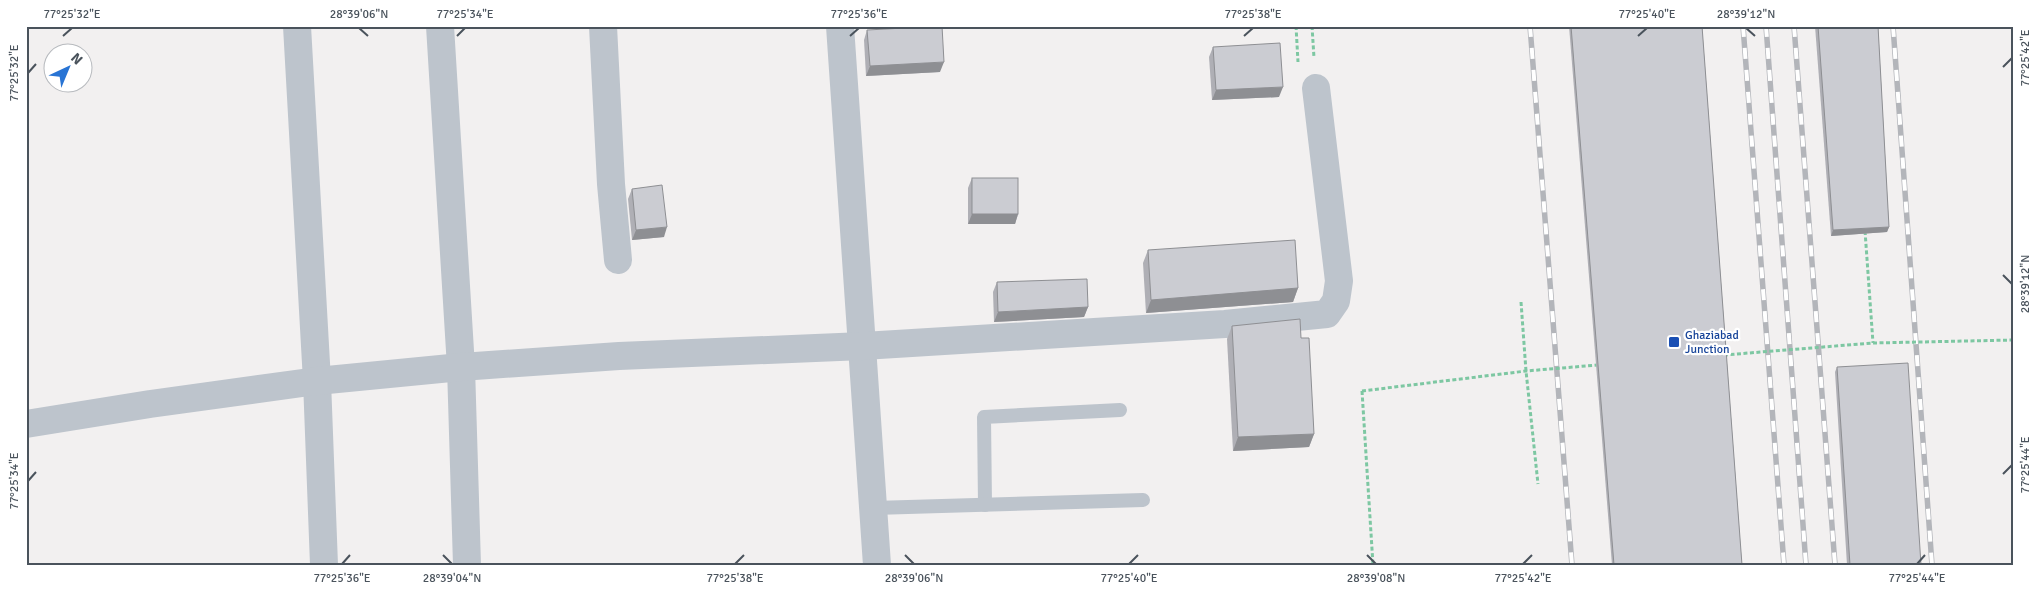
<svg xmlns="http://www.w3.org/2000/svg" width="2039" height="591" viewBox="0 0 2039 591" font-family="Signika,sans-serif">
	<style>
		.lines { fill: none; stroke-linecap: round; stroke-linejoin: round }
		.path { stroke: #7dc7a2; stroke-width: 3; stroke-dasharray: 4 2.5; stroke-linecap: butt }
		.service { stroke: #bdc4cc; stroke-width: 14 }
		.minor { stroke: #bdc4cc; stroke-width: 28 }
		.rail-casing { stroke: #b3b5ba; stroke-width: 5.5 }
		.rail { stroke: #fff; stroke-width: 4; stroke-dasharray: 11; stroke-linecap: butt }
		.path-bridge { stroke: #7dc7a2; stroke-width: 3; stroke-dasharray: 4 2.5; stroke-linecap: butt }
		.wall { fill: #afafb5 }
		.shaded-wall { fill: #8e8f93 }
		.building { fill: #cbccd2; stroke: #8e8f93 }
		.ticks { fill: none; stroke: #4a535c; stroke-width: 2 }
		.transit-dot { fill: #1a4fb4; stroke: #fff; stroke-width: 2 }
		.labels { text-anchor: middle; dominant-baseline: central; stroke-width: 4.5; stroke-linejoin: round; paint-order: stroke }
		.transit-label { font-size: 12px; fill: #164399; stroke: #fff; text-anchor: start }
		.neatline { fill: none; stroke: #4a535c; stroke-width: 2 }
		.ticks-label { font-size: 12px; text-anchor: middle; fill: #4a535c }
	</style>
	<rect width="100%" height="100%" fill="#f2f0f0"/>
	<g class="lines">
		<g class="path">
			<polyline points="1296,26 1298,62"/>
			<polyline points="1312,26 1314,58"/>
			<polyline points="1865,231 1873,343"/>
			<polyline points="1521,302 1526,371 1538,484"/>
			<polyline points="1362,391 1373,565"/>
		</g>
		<g class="service">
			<polyline points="985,505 984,417 1120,410"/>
			<polyline points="874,508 1143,500"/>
		</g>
		<g class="minor">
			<polyline points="297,26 317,381 324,565"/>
			<polyline points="440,26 461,367 467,565"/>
			<polyline points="603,26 611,184 618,260"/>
			<polyline points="840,26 877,565"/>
			<polyline points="26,424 150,404 317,381 461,367 619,356 863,346 1225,324 1327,314 1336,301 1339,281 1316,88"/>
		</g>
		<g class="rail-casing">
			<g id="rail">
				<polyline points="1530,26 1572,565"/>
				<polyline points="1743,26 1784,565"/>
				<polyline points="1766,26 1806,565"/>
				<polyline points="1794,26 1835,565"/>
				<polyline points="1893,26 1932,565"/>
			</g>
		</g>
		<use href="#rail" class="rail"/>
		<g class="path-bridge">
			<polyline points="1724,355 1873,343 2013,340"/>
			<polyline points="1362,391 1526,371 1598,365"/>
		</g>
	</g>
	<g class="wall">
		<polygon points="1569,26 1702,26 1742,565 1612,565"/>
		<polygon points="1815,26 1878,26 1889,227 1887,232 1831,236"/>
		<polygon points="867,30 940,72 866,76 864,40"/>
		<polygon points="1213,47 1279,97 1212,100 1209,57"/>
		<polygon points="972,178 1018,214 1015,224 968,224 968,188"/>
		<polygon points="632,189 664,237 632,240 628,199"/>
		<polygon points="1148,250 1298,288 1293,302 1146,313 1143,263"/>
		<polygon points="997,282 1088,307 1084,317 994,322 993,292"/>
		<polygon points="1232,326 1301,338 1314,434 1309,447 1233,451 1227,339"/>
		<polygon points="1837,367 1921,565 1847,565 1835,372"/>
	</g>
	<g class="shaded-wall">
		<polygon points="944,62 940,72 866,76 870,66"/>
		<polygon points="1283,87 1279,97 1212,100 1216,90"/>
		<polygon points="972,214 1018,214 1015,224 968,224"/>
		<polygon points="667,227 664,237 632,240 636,230"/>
		<polygon points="1889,227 1887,232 1831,236 1833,230"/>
		<polygon points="1298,288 1293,302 1146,313 1151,300"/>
		<polygon points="1088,307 1084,317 994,322 998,312"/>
		<polygon points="1314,434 1309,447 1233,451 1238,437"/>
	</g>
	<g class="building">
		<polygon points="942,26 944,62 870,66 867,30"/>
		<polygon points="1571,26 1702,26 1742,565 1614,565"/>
		<polygon points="1818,26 1878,26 1889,227 1833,230"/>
		<polygon points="1280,43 1283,87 1216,90 1213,47"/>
		<rect x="972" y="178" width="46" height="36"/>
		<polygon points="662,185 667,227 636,230 632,189"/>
		<polygon points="1295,240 1298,288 1151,300 1148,250"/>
		<polygon points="1087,279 1088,307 998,312 997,282"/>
		<polygon points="1300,319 1301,338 1309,338 1314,434 1238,437 1232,326"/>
		<polygon points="1908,363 1921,565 1850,565 1837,367"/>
	</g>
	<path class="ticks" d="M359,28L368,36M1746,28L1755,36M63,36L72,28M457,36L465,28M850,36L859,28M1244,36L1253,28M1638,36L1647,28M2003,67L2012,58M28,73L36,64M2003,275L2012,284M2003,474L2012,465M28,481L36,472M443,555L452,564M905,555L914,564M1367,555L1376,564M342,564L350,555M735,564L744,555M1129,564L1138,555M1523,564L1532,555M1917,564L1925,555"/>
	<rect class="transit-dot" x="1668" y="336" width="12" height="12" rx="2.5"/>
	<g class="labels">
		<g class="transit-label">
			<text x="1685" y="335">Ghaziabad<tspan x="1685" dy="14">Junction</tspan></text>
		</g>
	</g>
	<rect width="2039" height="591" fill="none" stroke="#ffffff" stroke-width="55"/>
	<g transform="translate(68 68) rotate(44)"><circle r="24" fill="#ffffff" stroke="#b7babe"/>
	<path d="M0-4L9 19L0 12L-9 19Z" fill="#2874d4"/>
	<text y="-8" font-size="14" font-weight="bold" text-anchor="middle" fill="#4a535c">N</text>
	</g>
	<rect x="28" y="28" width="1984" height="536" class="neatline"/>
	<g class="ticks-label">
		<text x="72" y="18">77°25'32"E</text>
		<text x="359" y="18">28°39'06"N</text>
		<text x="465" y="18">77°25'34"E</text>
		<text x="859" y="18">77°25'36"E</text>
		<text x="1253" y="18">77°25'38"E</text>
		<text x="1647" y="18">77°25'40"E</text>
		<text x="1746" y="18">28°39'12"N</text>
		<text transform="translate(2025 58) rotate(-90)" y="4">77°25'42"E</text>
		<text transform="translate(14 73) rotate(-90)" y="4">77°25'32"E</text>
		<text transform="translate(2025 284) rotate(-90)" y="4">28°39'12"N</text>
		<text transform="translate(2025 465) rotate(-90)" y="4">77°25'44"E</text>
		<text transform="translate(14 481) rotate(-90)" y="4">77°25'34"E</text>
		<text x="342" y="582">77°25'36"E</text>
		<text x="452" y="582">28°39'04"N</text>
		<text x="735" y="582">77°25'38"E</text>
		<text x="914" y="582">28°39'06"N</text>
		<text x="1129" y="582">77°25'40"E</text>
		<text x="1376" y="582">28°39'08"N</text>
		<text x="1523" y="582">77°25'42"E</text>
		<text x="1917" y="582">77°25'44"E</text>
	</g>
</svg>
